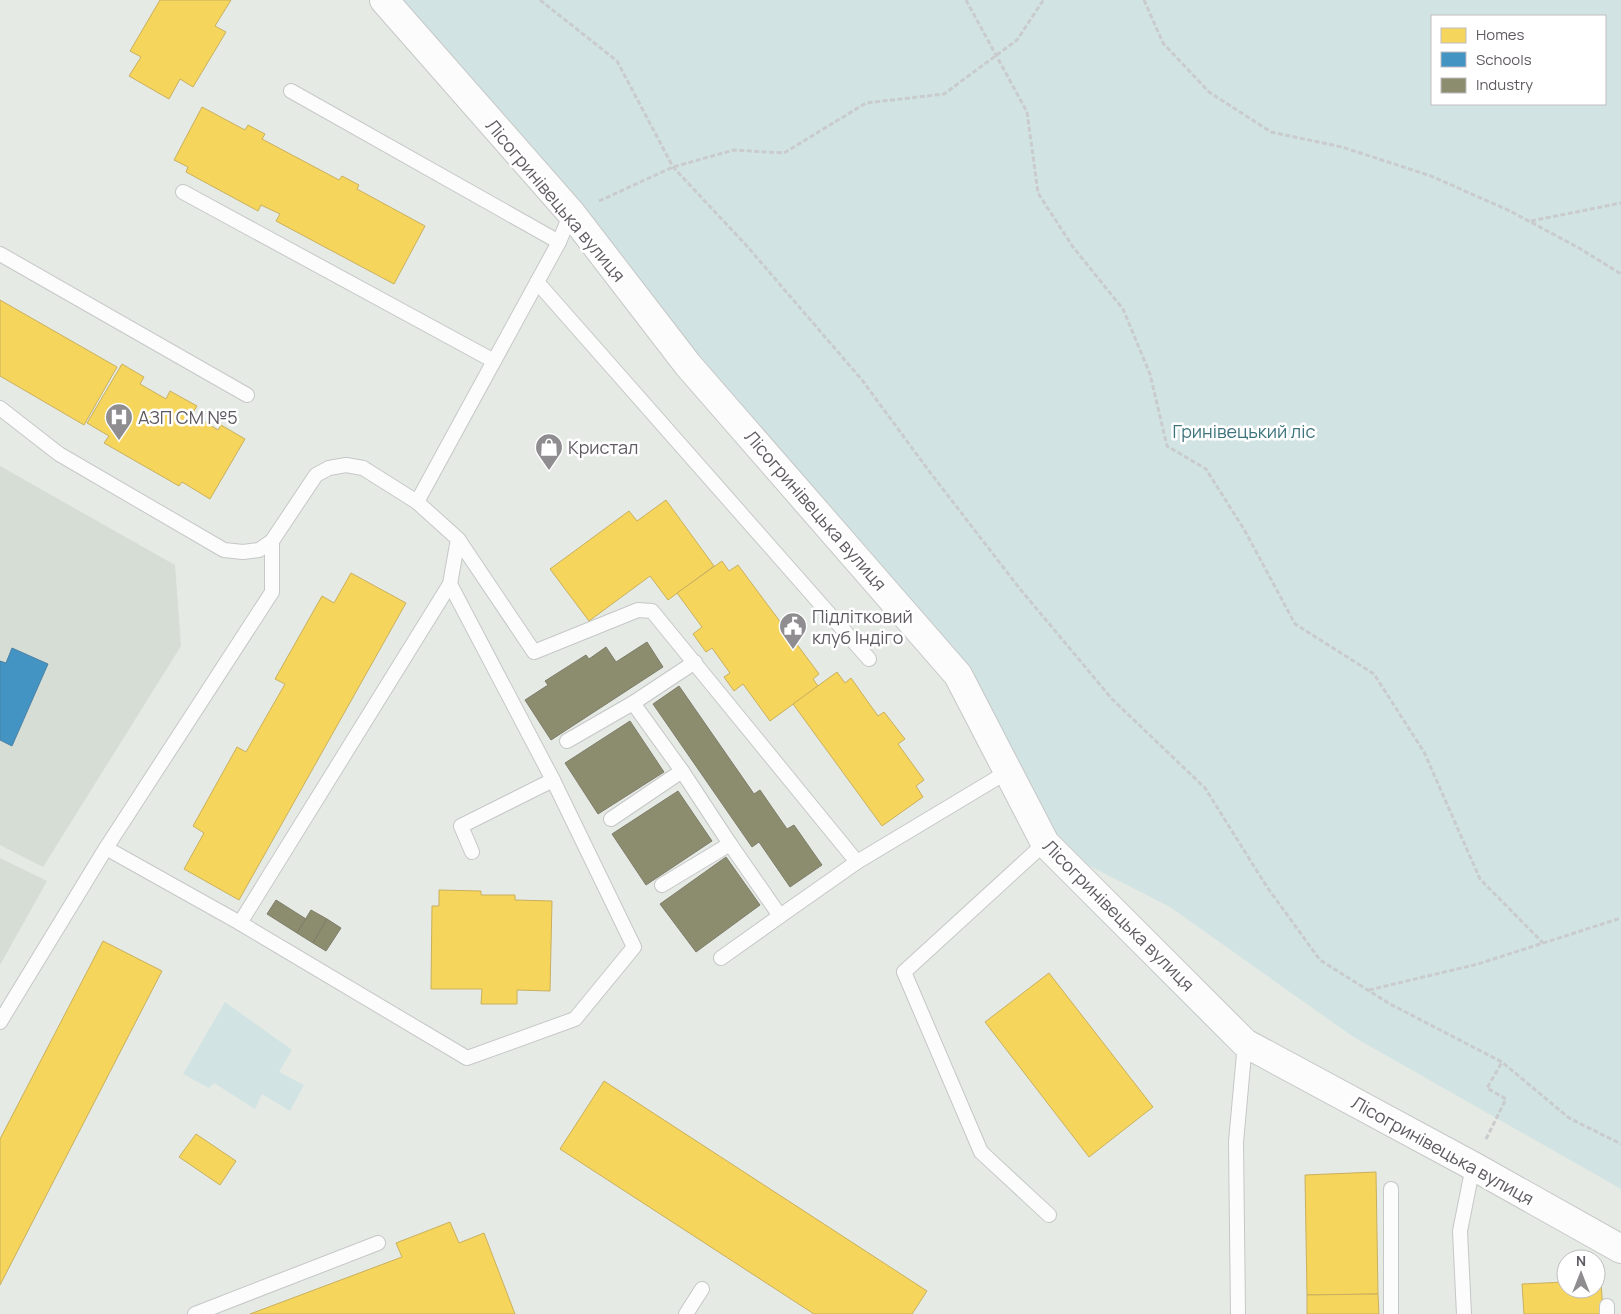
<svg xmlns="http://www.w3.org/2000/svg" width="1621" height="1314" viewBox="0 0 1621 1314" font-family="Manrope,sans-serif">
	<style>
		.education { fill: #d6ddd5 }
		.green { fill: #d2e3e3; fill-rule: evenodd }
		.homes { fill: #f6d55c; stroke: #c9b05e }
		.schools { fill: #4393c3; stroke: #4c82a6 }
		.industry { fill: #8c8c6e; stroke: #7f7d6a }
		.lines { fill: none; stroke-linecap: round; stroke-linejoin: round }
		.lane-casing { stroke: #c6c7c7; stroke-width: 16 }
		.street-casing { stroke: #c6c7c7; stroke-width: 30 }
		.path { stroke: #c9cbcd; stroke-width: 3; stroke-dasharray: 5 2.5; stroke-linecap: butt }
		.lane { stroke: #fbfcfb; stroke-width: 14 }
		.street { stroke: #fbfcfb; stroke-width: 28 }
		.labels { text-anchor: middle; dominant-baseline: central; stroke-width: 5; stroke-linejoin: round; paint-order: stroke }
		.street-label { font-size: 18px; fill: #605b62; stroke: #fff }
		.poi-label { font-size: 18px; fill: #605b62; stroke: #fff; text-anchor: start }
		.park-label { font-size: 18px; fill: #3e747e; stroke: #fff }
	</style>
	<rect width="100%" height="100%" fill="#e5eae5"/>
	<g class="education">
		<polygon points="0,466 175,565 181,646 43,867 0,845"/>
		<polygon points="0,858 47,881 0,965"/>
	</g>
	<g class="green">
		<path d="M384,0H1621V1189L1352,1036L1170,907L1045,843L958,675ZM1432,16H1605V104H1432Z"/>
		<polygon points="225,1002 292,1050 279,1072 304,1085 290,1111 262,1094 255,1109 214,1083 209,1088 183,1074"/>
	</g>
	<g class="homes">
		<polygon points="160,0 231,0 215,26 226,32 193,87 180,79 169,99 129,76 141,57 130,51"/>
		<polygon points="202,107 245,130 248,125 265,134 262,139 339,180 342,176 359,185 357,189 425,226 394,284 276,221 280,214 261,205 258,211 186,172 188,167 174,160"/>
		<polygon points="0,300 117,367 84,425 0,376"/>
		<polygon points="122,364 144,377 140,384 166,399 170,391 197,406 192,414 218,430 221,425 245,439 210,499 182,482 179,486 104,443 109,436 87,423"/>
		<polygon points="666,500 714,566 668,600 650,576 589,621 550,569 629,511 637,521"/>
		<polygon points="722,561 729,571 738,565 819,674 813,679 818,686 770,721 743,684 734,691 724,677 730,673 712,648 706,652 693,634 702,627 677,593"/>
		<polygon points="351,573 406,603 239,900 184,869 204,833 193,826 237,747 246,752 285,684 275,679 322,596 334,603"/>
		<polygon points="837,672 845,683 851,678 878,716 884,712 905,739 898,744 924,780 916,786 923,797 882,826 793,704"/>
		<polygon points="439,890 481,891 481,895 515,895 515,900 552,901 550,991 517,990 517,1004 481,1004 482,989 431,989 432,906 439,906"/>
		<polygon points="103,941 162,971 0,1285 0,1139"/>
		<polygon points="1049,973 1153,1107 1089,1157 985,1022"/>
		<polygon points="604,1081 927,1291 912,1314 814,1314 560,1149"/>
		<polygon points="196,1134 236,1161 220,1185 179,1157"/>
		<polygon points="1376,1172 1378,1294 1307,1295 1305,1175"/>
		<polygon points="450,1222 459,1243 484,1233 515,1314 250,1314 402,1257 396,1243"/>
		<polygon points="1596,1280 1601,1280 1603,1314 1524,1314 1522,1284 1566,1282 1566,1289 1596,1289"/>
		<polygon points="1378,1294 1379,1314 1307,1314 1307,1295"/>
	</g>
	<polygon class="schools" points="12,648 48,664 12,746 0,740 0,661 6,663"/>
	<g class="industry">
		<polygon points="647,642 663,667 551,740 525,700 548,685 545,681 586,655 589,659 606,647 616,662"/>
		<polygon points="679,686 754,794 760,790 787,829 794,825 822,865 790,887 759,842 752,847 653,704"/>
		<polygon points="630,721 664,772 598,814 565,763"/>
		<polygon points="678,791 712,841 646,885 612,834"/>
		<polygon points="726,857 760,905 696,952 660,904"/>
		<polygon points="276,900 306,919 297,933 267,914"/>
		<polygon points="311,910 327,919 313,943 297,933"/>
		<polygon points="327,919 341,928 326,951 313,943"/>
	</g>
	<g class="lines">
		<g class="lane-casing">
			<g id="lane">
				<polyline points="291,91 559,242"/>
				<polyline points="183,192 494,361"/>
				<polyline points="0,254 247,395"/>
				<polyline points="537,282 869,659"/>
				<polyline points="0,408 59,454 224,550 243,552 259,550 272,541 316,475 329,468 346,465 363,468 417,502 458,539 450,584 240,923"/>
				<polyline points="417,502 559,242 571,213"/>
				<polyline points="458,539 534,652 638,610 652,611 857,862"/>
				<polyline points="567,741 633,703"/>
				<polyline points="611,819 682,771 633,703 695,662"/>
				<polyline points="1045,843 904,972 981,1152 1049,1215"/>
				<polyline points="106,848 240,923 467,1058 575,1019 634,947 553,780 450,584"/>
				<polyline points="472,852 461,826 553,780"/>
				<polyline points="662,885 730,844 682,771"/>
				<polyline points="780,916 857,862 1007,772"/>
				<polyline points="721,958 780,916 730,844"/>
				<polyline points="0,1022 106,848 272,592 272,541"/>
				<polyline points="1391,1189 1391,1314"/>
				<polyline points="1607,1306 1607,1314"/>
				<polyline points="195,1314 378,1243"/>
				<polyline points="686,1314 702,1289"/>
				<polyline points="1238,1314 1236,1142 1245,1043"/>
				<polyline points="1464,1314 1460,1231 1473,1166"/>
			</g>
		</g>
		<g class="street-casing">
			<polyline id="street" points="384,0 571,213 688,365 958,675 1045,843 1245,1043 1473,1166 1621,1249"/>
		</g>
		<g class="path">
			<polyline points="540,0 617,61 673,167 746,245 862,380 929,471 1020,589 1112,699 1205,788 1267,887 1320,960 1390,1004 1502,1062 1569,1118 1621,1144"/>
			<polyline points="966,0 1027,112 1038,193 1073,247 1123,309 1150,374 1167,446 1206,469 1245,531 1295,624 1374,674 1424,752 1480,879 1543,943"/>
			<polyline points="1144,0 1163,43 1209,92 1271,132 1342,147 1431,176 1510,211 1579,248 1621,274"/>
			<polyline points="599,201 673,167 734,150 784,153 866,103 944,94 1017,40 1042,2 1045,0"/>
			<polyline points="1531,221 1621,203"/>
			<polyline points="1369,990 1478,964 1621,918"/>
			<polyline points="1486,1139 1506,1099 1487,1088 1502,1062"/>
		</g>
		<use href="#lane" class="lane"/>
		<use href="#street" class="street"/>
	</g>
	<defs>
		<g id="hospital-pin" transform="scale(1.4375)"><path d="M0 17L-7.5 6A9.5 9.5 0 1 1 7.5 6Z" fill="#8f8d90" stroke="#fff"/><path d="M-5-5h3v3.5h4V-5h3V5h-3V1.5h-4V5h-3Z" fill="#fff"/></g>
		<g id="shop-pin" transform="scale(1.4375)"><path d="M0 17L-7.5 6A9.5 9.5 0 1 1 7.5 6Z" fill="#8f8d90" stroke="#fff"/><path d="M-5-2.5h2.3a2.7 3.5 0 0 1 5.4 0H5L5.5 6h-11ZM-1.5-2.5h3a1.5 2.3 0 0 0-3 0Z" fill="#fff"/></g>
		<g id="civic-pin" transform="scale(1.4375)"><path d="M0 17L-7.5 6A9.5 9.5 0 1 1 7.5 6Z" fill="#8f8d90" stroke="#fff"/><path d="M-.6-6.5H3V-4.5H.6V-3L4-1V1h2V6H-6V1h2V-1L-.6-3ZM-1.2 2.5V6h2.4V2.5Z" fill="#fff"/></g>
	</defs>
	<g fill-rule="evenodd">
		<use href="#hospital-pin" x="119" y="417"/>
		<use href="#shop-pin" x="549" y="447"/>
		<use href="#civic-pin" x="793" y="626"/>
	</g>
	<g class="labels">
		<g class="street-label">
			<text transform="translate(556 200) rotate(50)">Лісогринівецька вулиця</text>
			<text transform="translate(816 510) rotate(49)">Лісогринівецька вулиця</text>
			<text transform="translate(1119 915) rotate(45)">Лісогринівецька вулиця</text>
			<text transform="translate(1443 1150) rotate(29)">Лісогринівецька вулиця</text>
		</g>
		<g class="poi-label">
			<text x="138" y="417">АЗП СМ №5</text>
			<text x="568" y="447">Кристал</text>
			<text x="812" y="616">Підлітковий<tspan x="812" dy="21">клуб Індіго</tspan></text>
		</g>
		<g class="park-label">
			<text x="1244" y="431">Гринівецький ліс</text>
		</g>
	</g>
	<rect x="1431" y="15" width="175" height="90" fill="#ffffff" stroke="#bfbdc0"/>
	<rect x="1441" y="28" width="25" height="15" fill="#f6d55c" stroke="#bfbdc0"/>
	<text x="1476" y="40" font-size="15" fill="#605b62">Homes</text>
	<rect x="1441" y="52" width="25" height="15" fill="#4393c3" stroke="#bfbdc0"/>
	<text x="1476" y="65" font-size="15" fill="#605b62">Schools</text>
	<rect x="1441" y="78" width="25" height="15" fill="#8c8c6e" stroke="#bfbdc0"/>
	<text x="1476" y="90" font-size="15" fill="#605b62">Industry</text>
	<g transform="translate(1581 1274)"><circle r="24" fill="#ffffff" stroke="#bfbdc0"/>
	<path d="M0-4L9 19L0 12L-9 19Z" fill="#8f8d90"/>
	<text y="-8" font-size="14" font-weight="bold" text-anchor="middle" fill="#605b62">N</text>
	</g>
</svg>
